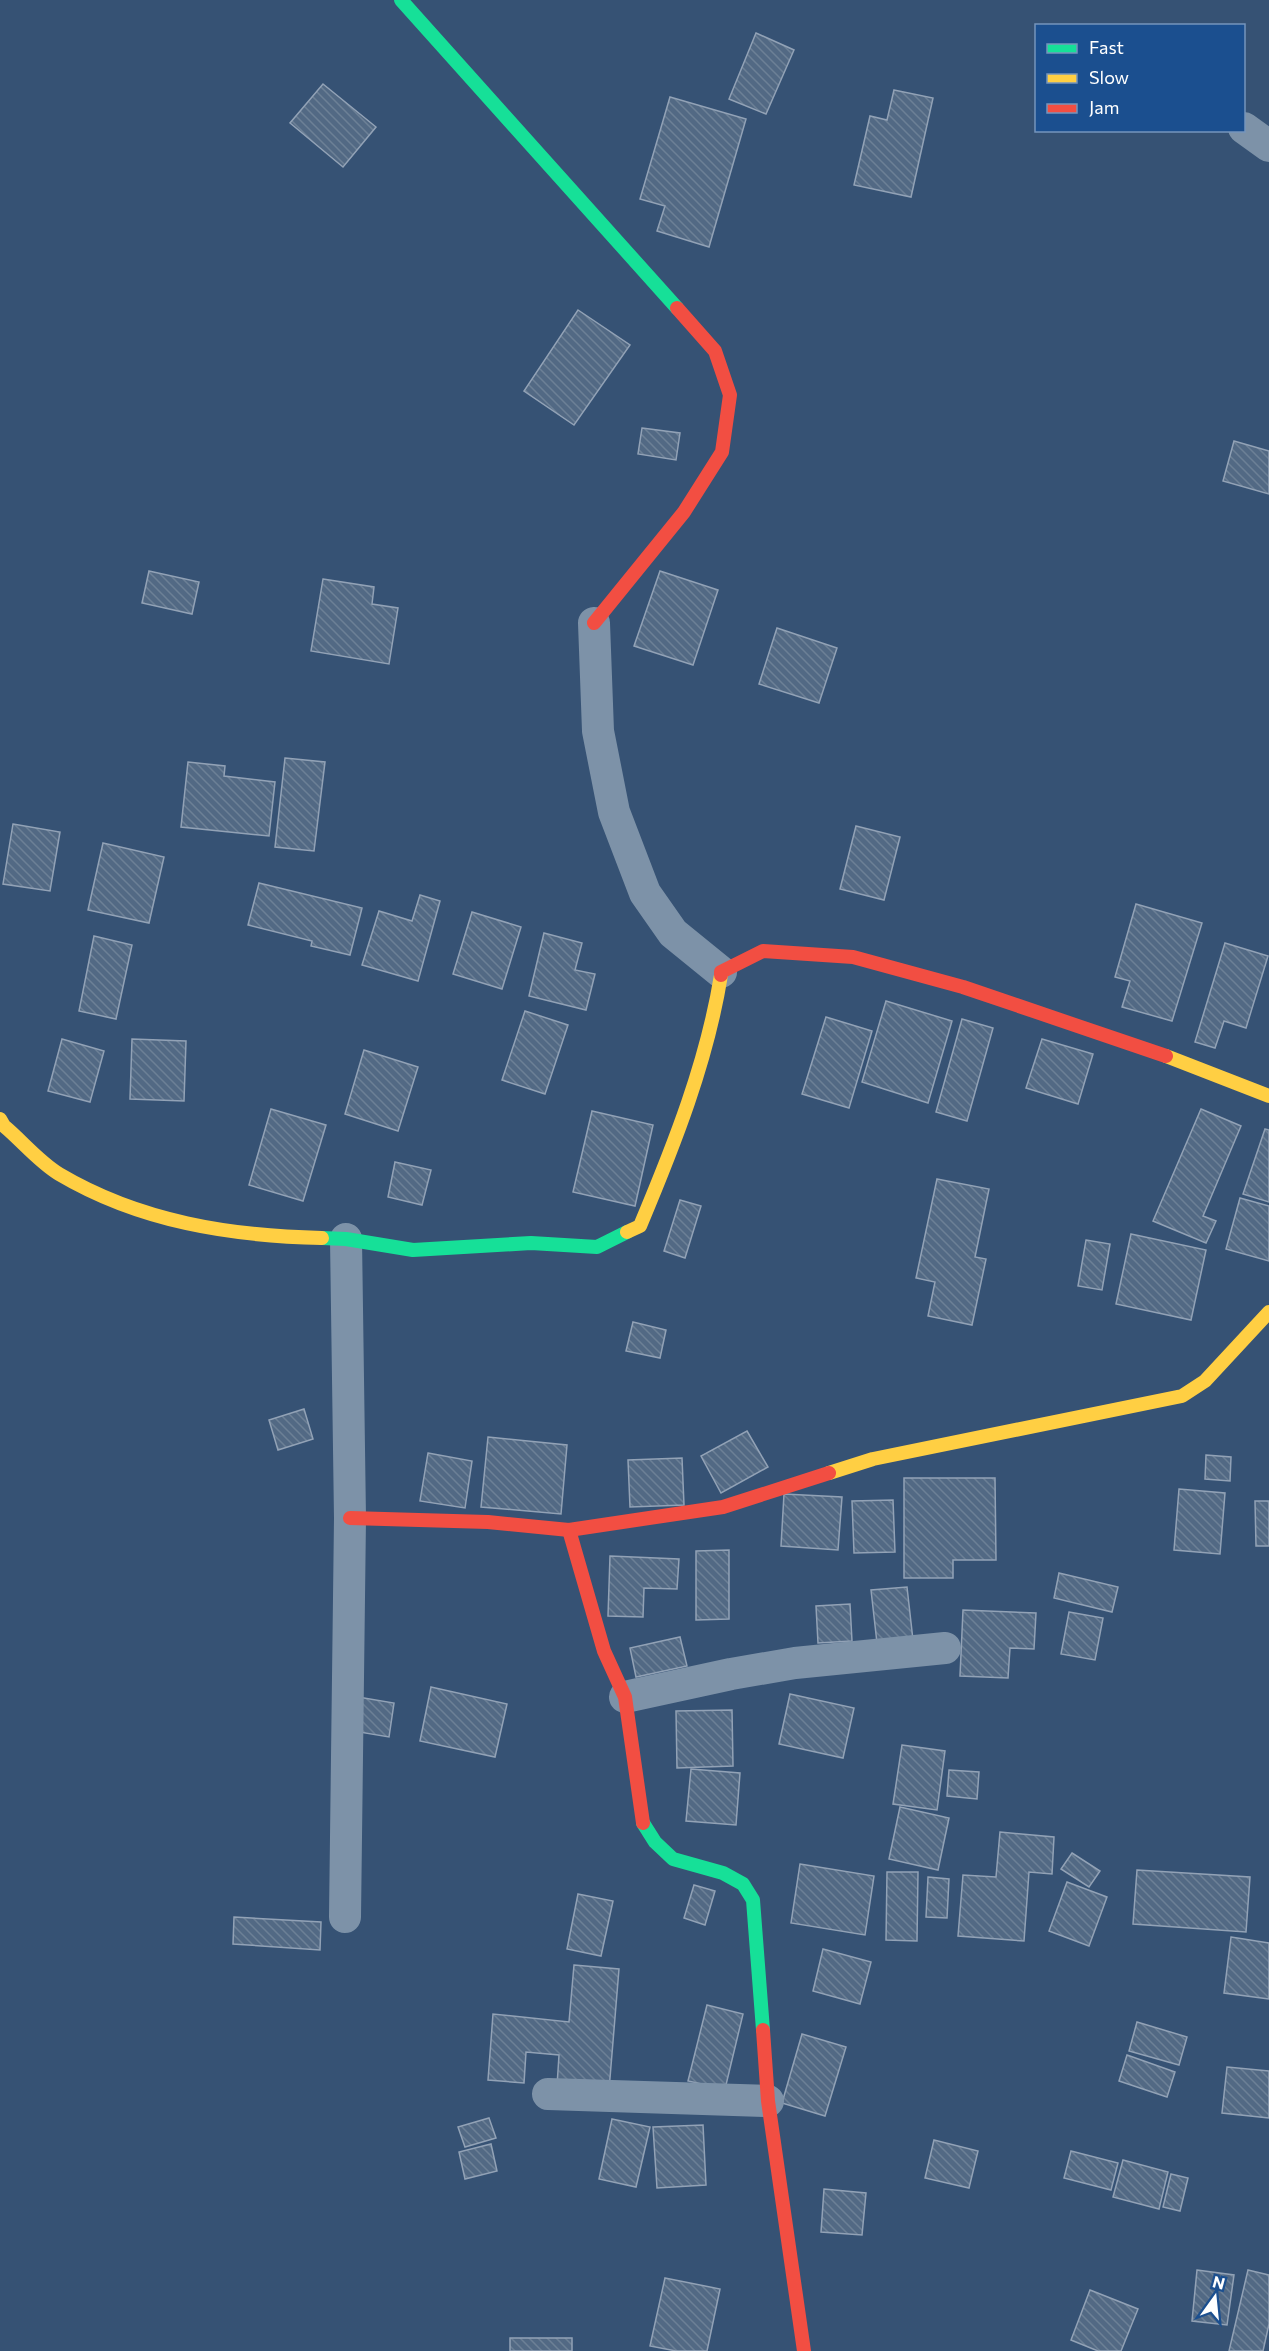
<svg xmlns="http://www.w3.org/2000/svg" width="1269" height="2351" viewBox="0 0 1269 2351" font-family="Commissioner,sans-serif">
	<style>
		.building { fill: url(#building-back-hatch); stroke: #92a2b6; stroke-width: 1.5 }
		.lines { fill: none; stroke-linecap: round; stroke-linejoin: round }
		.street { stroke: #7d92a8; stroke-width: 32 }
		.fast { stroke: #16e098; stroke-width: 14 }
		.slow { stroke: #ffcf43; stroke-width: 14 }
		.jam { stroke: #f24e42; stroke-width: 14 }
	</style>
	<defs>
		<pattern id="building-back-hatch" width="6" height="6" patternUnits="userSpaceOnUse" patternTransform="scale(1.5)"><rect width="6" height="6" fill="#526984"/><path d="M-1 5l2 2M0 0l6 6M5-1l2 2" fill="none" stroke="#6c8096"/></pattern>
	</defs>
	<rect width="100%" height="100%" fill="#365274"/>
	<g class="building">
		<polygon points="756,33 794,50 766,114 729,99"/>
		<polygon points="323,84 376,127 343,167 290,123"/>
		<polygon points="894,90 933,98 911,197 854,185 870,116 887,120"/>
		<polygon points="670,97 746,119 709,247 657,231 665,206 640,199"/>
		<polygon points="578,310 630,345 574,425 524,391"/>
		<polygon points="642,428 680,433 676,460 638,454"/>
		<polygon points="1234,441 1269,451 1269,494 1223,481"/>
		<polygon points="149,571 199,582 192,614 142,603"/>
		<polygon points="660,571 718,590 693,665 634,646"/>
		<polygon points="323,579 374,587 372,604 398,608 389,664 311,651"/>
		<polygon points="777,628 837,648 819,703 759,684"/>
		<polygon points="285,758 325,762 314,851 275,847"/>
		<polygon points="188,762 225,766 224,776 275,782 269,836 181,827"/>
		<polygon points="13,824 60,832 50,891 3,884"/>
		<polygon points="856,826 900,837 884,900 840,889"/>
		<polygon points="103,843 164,857 149,923 88,910"/>
		<polygon points="259,883 362,908 350,955 311,946 312,941 248,925"/>
		<polygon points="420,895 440,901 418,981 362,965 379,911 412,921"/>
		<polygon points="1136,904 1202,923 1172,1021 1122,1007 1130,981 1115,977"/>
		<polygon points="472,912 521,927 502,989 453,974"/>
		<polygon points="544,933 582,943 575,970 595,974 586,1010 529,996"/>
		<polygon points="94,936 132,945 116,1019 79,1011"/>
		<polygon points="1225,943 1268,956 1246,1028 1224,1021 1215,1048 1195,1042"/>
		<polygon points="886,1001 952,1021 928,1103 862,1082"/>
		<polygon points="525,1011 568,1025 545,1094 502,1080"/>
		<polygon points="826,1017 872,1031 849,1108 802,1094"/>
		<polygon points="962,1019 993,1028 967,1121 936,1112"/>
		<polygon points="62,1039 104,1051 90,1102 48,1091"/>
		<polygon points="132,1039 186,1041 184,1101 130,1099"/>
		<polygon points="1042,1039 1093,1054 1078,1104 1026,1088"/>
		<polygon points="364,1050 418,1067 398,1131 345,1114"/>
		<polygon points="271,1109 326,1125 303,1201 249,1185"/>
		<polygon points="1201,1109 1241,1126 1203,1216 1216,1221 1206,1243 1153,1221"/>
		<polygon points="592,1111 653,1125 635,1206 573,1192"/>
		<polygon points="1265,1129 1269,1130 1269,1202 1243,1194"/>
		<polygon points="395,1162 431,1170 422,1205 388,1197"/>
		<polygon points="937,1179 989,1189 975,1257 986,1259 972,1325 928,1316 935,1282 916,1278"/>
		<polygon points="1240,1198 1269,1206 1269,1261 1226,1249"/>
		<polygon points="680,1200 701,1206 685,1258 664,1251"/>
		<polygon points="1131,1234 1206,1250 1191,1320 1116,1304"/>
		<polygon points="1086,1240 1110,1244 1102,1290 1078,1286"/>
		<polygon points="633,1322 666,1330 660,1358 626,1351"/>
		<polygon points="304,1409 313,1439 278,1450 269,1420"/>
		<polygon points="747,1431 768,1467 721,1493 701,1456"/>
		<polygon points="488,1437 567,1445 561,1514 481,1507"/>
		<polygon points="428,1453 472,1461 465,1508 420,1501"/>
		<polygon points="1206,1455 1231,1457 1230,1481 1205,1479"/>
		<polygon points="682,1458 684,1505 630,1507 628,1460"/>
		<polygon points="904,1478 995,1478 996,1560 953,1560 953,1578 904,1578"/>
		<polygon points="1179,1489 1225,1493 1220,1554 1174,1550"/>
		<polygon points="784,1494 842,1497 838,1550 781,1546"/>
		<polygon points="893,1500 895,1552 854,1553 852,1501"/>
		<polygon points="1255,1501 1269,1501 1269,1546 1256,1546"/>
		<polygon points="729,1550 729,1619 696,1620 696,1551"/>
		<polygon points="610,1556 679,1559 677,1589 644,1588 643,1617 608,1616"/>
		<polygon points="1059,1573 1118,1587 1112,1612 1054,1598"/>
		<polygon points="907,1587 913,1640 877,1643 871,1590"/>
		<polygon points="850,1604 852,1641 818,1643 816,1606"/>
		<polygon points="963,1610 1036,1613 1034,1649 1010,1648 1008,1678 960,1676"/>
		<polygon points="1069,1612 1103,1618 1095,1660 1061,1654"/>
		<polygon points="680,1637 687,1666 636,1677 630,1648"/>
		<polygon points="431,1687 507,1704 495,1757 420,1741"/>
		<polygon points="790,1694 854,1708 843,1758 779,1744"/>
		<polygon points="358,1697 394,1703 389,1737 353,1731"/>
		<polygon points="732,1710 733,1766 677,1768 676,1711"/>
		<polygon points="902,1745 945,1751 937,1810 893,1804"/>
		<polygon points="691,1769 740,1773 736,1825 686,1821"/>
		<polygon points="949,1770 979,1772 977,1799 947,1796"/>
		<polygon points="900,1807 949,1818 938,1870 889,1859"/>
		<polygon points="1000,1832 1054,1837 1052,1874 1029,1872 1024,1941 958,1936 963,1875 996,1877"/>
		<polygon points="1072,1853 1100,1871 1089,1887 1061,1869"/>
		<polygon points="800,1864 874,1876 865,1935 791,1923"/>
		<polygon points="1137,1870 1250,1877 1246,1932 1133,1924"/>
		<polygon points="887,1872 918,1872 917,1941 886,1940"/>
		<polygon points="928,1877 949,1879 947,1918 926,1917"/>
		<polygon points="1067,1882 1107,1897 1089,1946 1049,1931"/>
		<polygon points="694,1885 715,1891 705,1925 684,1918"/>
		<polygon points="578,1894 613,1901 601,1956 567,1949"/>
		<polygon points="234,1917 321,1922 320,1950 233,1944"/>
		<polygon points="1231,1937 1269,1943 1269,1999 1224,1993"/>
		<polygon points="823,1949 871,1962 860,2004 813,1991"/>
		<polygon points="574,1965 619,1969 609,2090 557,2086 559,2055 526,2052 524,2083 488,2080 493,2014 569,2022"/>
		<polygon points="707,2005 743,2014 725,2089 688,2081"/>
		<polygon points="1137,2022 1187,2037 1179,2065 1129,2051"/>
		<polygon points="802,2034 846,2047 825,2116 782,2103"/>
		<polygon points="1127,2055 1175,2072 1167,2097 1119,2081"/>
		<polygon points="1227,2067 1269,2071 1269,2118 1222,2113"/>
		<polygon points="489,2118 496,2138 465,2147 458,2127"/>
		<polygon points="612,2119 650,2127 636,2187 599,2179"/>
		<polygon points="703,2125 706,2185 657,2188 653,2127"/>
		<polygon points="934,2140 978,2151 969,2188 925,2178"/>
		<polygon points="491,2144 497,2171 465,2179 459,2152"/>
		<polygon points="1071,2151 1118,2163 1111,2190 1064,2178"/>
		<polygon points="1123,2160 1168,2172 1159,2209 1113,2197"/>
		<polygon points="1171,2174 1188,2178 1180,2211 1163,2207"/>
		<polygon points="824,2189 866,2193 862,2235 821,2232"/>
		<polygon points="1197,2270 1234,2275 1227,2325 1192,2321"/>
		<polygon points="1248,2270 1269,2275 1269,2324 1263,2351 1229,2351"/>
		<polygon points="665,2278 720,2289 707,2351 676,2351 650,2346"/>
		<polygon points="1090,2290 1138,2309 1121,2351 1098,2351 1071,2340"/>
		<rect x="510" y="2338" width="62" height="13"/>
	</g>
	<g class="lines">
		<g class="street">
			<polyline points="1244,128 1269,146"/>
			<polyline points="594,623 598,731 614,812 645,893 673,933 721,972"/>
			<polyline points="625,1697 731,1674 795,1663 945,1648"/>
			<polyline points="345,1917 350,1518 346,1239"/>
			<polyline points="548,2094 768,2101"/>
		</g>
		<g class="fast">
			<polyline points="401,0 677,308"/>
			<polyline points="322,1238 346,1239 413,1250 531,1243 597,1247 627,1232"/>
			<polyline points="643,1823 655,1842 673,1859 723,1873 743,1884 753,1900 763,2030"/>
		</g>
		<g class="slow">
			<polyline points="1166,1056 1269,1096"/>
			<path d="M0,1119L4,1126C22,1141 39,1162 59,1174C140,1222 231,1236 322,1238"/>
			<path d="M627,1232L640,1226C674,1145 707,1062 721,975"/>
			<polyline points="829,1473 873,1459 1182,1396 1205,1381 1269,1312"/>
		</g>
		<g class="jam">
			<polyline points="594,623 684,512 722,452 730,395 715,351 677,308"/>
			<polyline points="721,975 721,972 763,951 853,957 963,987 1166,1056"/>
			<polyline points="350,1518 488,1522 569,1530 723,1507 829,1473"/>
			<polyline points="569,1530 604,1651 625,1697 643,1823"/>
			<polyline points="763,2030 768,2101 804,2351"/>
		</g>
	</g>
	<rect x="1035" y="24" width="210" height="108" fill="#1b4f8f" stroke="#7695bc" stroke-width="1.5"/>
	<rect x="1047" y="44" width="30" height="9" fill="#16e098" stroke="#7695bc" stroke-width="1.5"/>
	<text x="1089" y="54" font-size="18" fill="#ffffff">Fast</text>
	<rect x="1047" y="74" width="30" height="9" fill="#ffcf43" stroke="#7695bc" stroke-width="1.5"/>
	<text x="1089" y="84" font-size="18" fill="#ffffff">Slow</text>
	<rect x="1047" y="104" width="30" height="9" fill="#f24e42" stroke="#7695bc" stroke-width="1.5"/>
	<text x="1089" y="114" font-size="18" fill="#ffffff">Jam</text>
	<g transform="translate(1215 2297) rotate(15)" stroke="#1b4f8f" stroke-width="4.5" paint-order="stroke">
	<path d="M0-4.5L10 22L0 15L-10 22Z" fill="#ffffff"/>
	<text y="-9" font-size="16" font-weight="bold" text-anchor="middle" fill="#ffffff">N</text>
	</g>
</svg>
